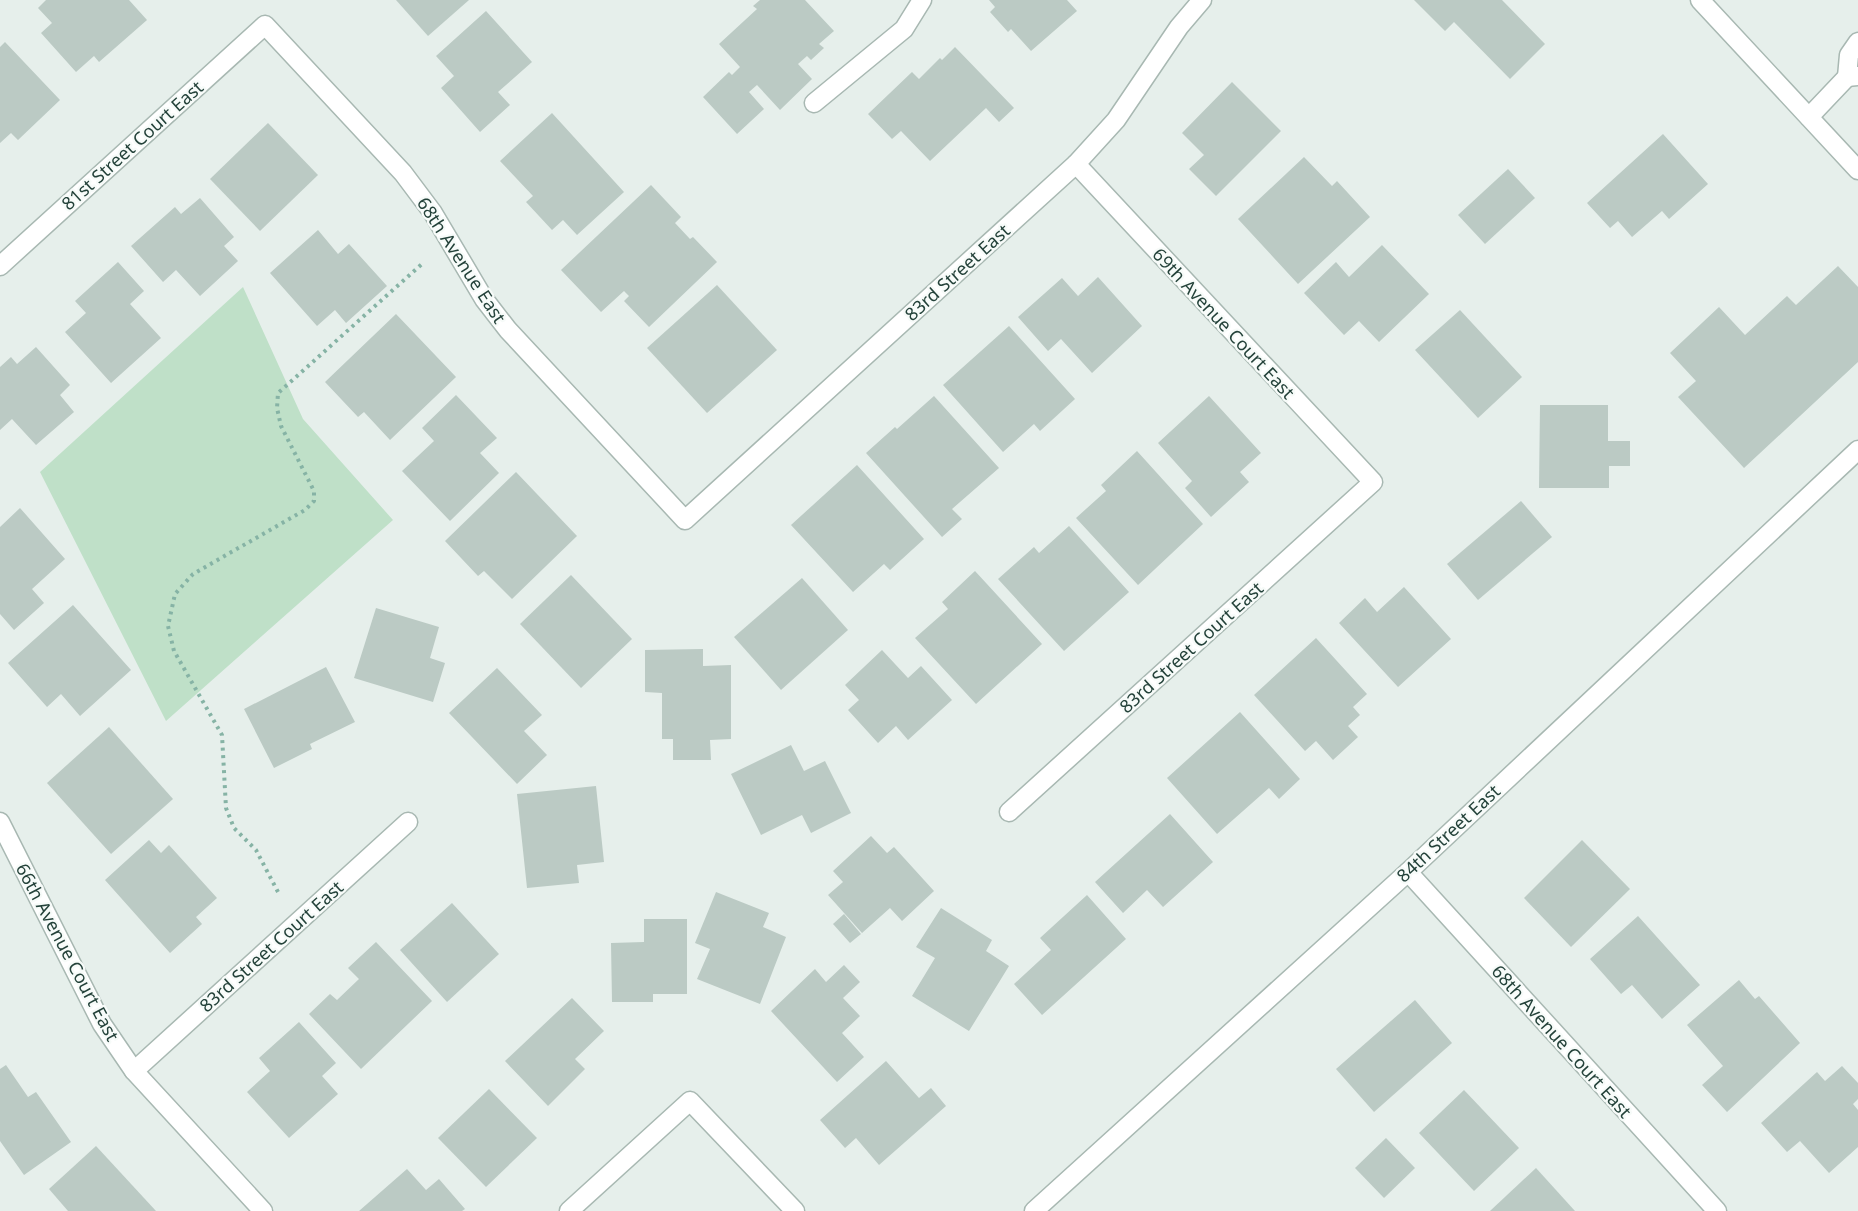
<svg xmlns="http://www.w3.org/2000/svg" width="1858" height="1211" viewBox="0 0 1858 1211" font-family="'Noto Sans',sans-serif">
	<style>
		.green { fill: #bfe0c8 }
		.building { fill: #bbcac4 }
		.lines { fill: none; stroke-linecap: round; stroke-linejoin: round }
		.service-casing { stroke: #a8b8b2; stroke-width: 21 }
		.minor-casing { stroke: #a8b8b2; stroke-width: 21 }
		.tertiary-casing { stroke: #a8b8b2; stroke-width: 21 }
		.path { stroke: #86b3a5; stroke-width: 4; stroke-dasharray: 3 4.5; stroke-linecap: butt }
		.service { stroke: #fff; stroke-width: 18 }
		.minor { stroke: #fff; stroke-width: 18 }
		.tertiary { stroke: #fff; stroke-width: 18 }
		.labels { text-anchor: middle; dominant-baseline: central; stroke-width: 4.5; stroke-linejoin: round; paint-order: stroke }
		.street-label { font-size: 18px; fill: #24423a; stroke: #f7fbf9 }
	</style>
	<rect width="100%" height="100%" fill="#e6efeb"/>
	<polygon class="green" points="243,287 303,419 393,520 166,721 40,472"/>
	<g class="building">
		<polygon points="46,0 129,0 147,20 99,62 94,56 76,72 41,33 52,23 38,8"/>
		<polygon points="396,0 469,0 428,36"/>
		<polygon points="760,0 805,0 834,31 819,44 824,48 811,60 807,56 798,64 812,79 780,110 757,85 749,92 764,109 737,134 703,97 729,72 732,75 740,67 719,44 757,9 753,6"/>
		<polygon points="989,0 1067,0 1077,11 1031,51 1011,29 1008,32 990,12 995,7"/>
		<polygon points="1414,0 1502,0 1545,44 1510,79 1454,22 1445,31"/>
		<polygon points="486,11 532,62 498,92 510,105 480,132 441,88 454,76 436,56"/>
		<polygon points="5,42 60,100 18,140 11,133 0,143 0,47"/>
		<polygon points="955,47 1014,108 999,122 986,108 930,161 901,131 892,139 868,114 912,72 919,79 940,58 942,60"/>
		<polygon points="1232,82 1281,131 1216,196 1189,169 1204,155 1182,133"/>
		<polygon points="552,113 624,192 577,235 563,220 552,230 526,202 533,196 500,161"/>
		<polygon points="268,123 318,175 260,231 210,179"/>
		<polygon points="1663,134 1708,184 1669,219 1662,211 1632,237 1618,221 1610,228 1587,203"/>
		<polygon points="1304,157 1332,186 1337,181 1370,217 1298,284 1238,219"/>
		<polygon points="1508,169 1535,198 1485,244 1458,215"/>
		<polygon points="651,185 681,217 675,223 690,239 693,237 717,262 649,327 624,301 629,296 624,291 601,312 561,270"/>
		<polygon points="200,198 234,237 224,246 238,261 200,296 176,270 163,282 131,246 175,207 181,214"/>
		<polygon points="318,230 338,254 349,244 387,286 346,323 335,310 317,326 270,273"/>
		<polygon points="1382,245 1429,294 1379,342 1359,321 1344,335 1304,293 1336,262 1349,277"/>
		<polygon points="118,262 144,291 130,304 161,338 111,383 65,332 86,313 75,301"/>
		<polygon points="1838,266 1858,287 1858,362 1744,468 1678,397 1696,381 1670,353 1719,307 1745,335 1787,296 1796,305"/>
		<polygon points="1098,277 1142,326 1092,373 1061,339 1048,351 1018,317 1062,278 1078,296"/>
		<polygon points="717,285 777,350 707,413 647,348"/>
		<polygon points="1460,310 1522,377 1478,418 1415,350"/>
		<polygon points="396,314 456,377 390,440 364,412 358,417 325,382"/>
		<polygon points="1009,326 1075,399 1040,431 1034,424 1003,452 943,385"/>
		<polygon points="36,347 70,385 60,395 74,412 36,445 12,419 0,430 0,367 11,357 17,364"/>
		<polygon points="456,395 497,438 480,453 499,473 450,521 402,471 434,441 422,428"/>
		<polygon points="934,396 999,468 952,509 962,519 942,537 866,453 895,427 897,429"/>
		<polygon points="1209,396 1261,453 1240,472 1249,482 1211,517 1185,488 1192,481 1158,443"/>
		<polygon points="1540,405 1608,405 1608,441 1630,441 1630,466 1609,466 1609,488 1539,488"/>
		<polygon points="1137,451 1203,524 1138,585 1076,518 1106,491 1101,485"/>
		<polygon points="857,465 924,539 890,570 884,564 853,592 791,525"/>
		<polygon points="516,472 577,536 512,599 484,571 478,576 445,541"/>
		<polygon points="1521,501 1552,537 1478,600 1447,564"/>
		<polygon points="20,508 65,559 32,589 44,603 14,630 0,614 0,527"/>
		<polygon points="1069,526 1129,592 1064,651 998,579 1034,547 1039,553"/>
		<polygon points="975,571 1042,644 976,704 915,638 948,609 942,602"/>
		<polygon points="571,575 632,639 581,688 520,624"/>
		<polygon points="802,578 848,630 781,690 734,637"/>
		<polygon points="1404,587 1451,639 1398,687 1339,623 1365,598 1377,612"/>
		<polygon points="73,605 131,670 80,716 61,694 47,707 8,663"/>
		<polygon points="376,608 439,627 430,658 445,663 433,702 354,678"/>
		<polygon points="1316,638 1367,694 1353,707 1360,715 1348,726 1358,737 1333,760 1316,741 1305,751 1254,695"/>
		<polygon points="703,649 703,666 731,665 731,739 710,740 711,760 673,760 673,739 662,739 662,693 645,692 645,650"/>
		<polygon points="882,650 908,678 921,666 952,700 908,740 896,726 878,743 848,710 859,700 845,685"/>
		<polygon points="326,667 355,722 310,744 312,749 274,768 244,709"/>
		<polygon points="497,668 542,715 524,731 547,755 517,784 449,713"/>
		<polygon points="1240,712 1300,779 1279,799 1269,788 1217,834 1167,778"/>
		<polygon points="109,727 173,799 111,854 47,783"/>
		<polygon points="791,745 804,771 825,761 851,813 811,833 802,815 761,835 731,774"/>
		<polygon points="596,786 604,862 577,865 579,883 527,888 517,794"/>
		<polygon points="1170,814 1213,862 1163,907 1147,890 1123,913 1095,882"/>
		<polygon points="871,836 887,853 894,847 934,891 902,921 890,908 862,933 828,895 843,882 833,871"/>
		<polygon points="149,840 161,853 169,845 217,898 196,917 202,924 170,953 105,880"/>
		<polygon points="1582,840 1630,889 1571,947 1524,898"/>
		<polygon points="716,892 769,913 763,927 786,937 760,1004 697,979 710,949 695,943"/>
		<polygon points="1087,895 1126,939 1042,1015 1014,984 1051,950 1040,938"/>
		<polygon points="452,903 499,954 447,1002 400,950"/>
		<polygon points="941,908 992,940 986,951 1009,966 969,1031 912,996 935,958 916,947"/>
		<polygon points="844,914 861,934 850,943 833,924"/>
		<polygon points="1638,916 1700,985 1662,1019 1632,985 1621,994 1590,959"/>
		<polygon points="644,919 687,919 687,994 653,994 653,1002 612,1002 611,943 644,942"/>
		<polygon points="376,942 432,1001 361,1069 309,1014 330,994 337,1000 359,979 348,968"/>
		<polygon points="844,965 860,982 843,998 860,1016 842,1033 864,1057 837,1082 771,1011 815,969 826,982"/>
		<polygon points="1739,980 1755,999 1759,996 1800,1043 1727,1112 1702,1085 1723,1066 1687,1025"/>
		<polygon points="572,998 604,1031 575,1059 585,1069 548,1106 505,1061"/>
		<polygon points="1415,1000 1452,1043 1374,1112 1336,1069"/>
		<polygon points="299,1022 336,1063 322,1076 338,1094 289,1138 247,1092 270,1071 259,1058"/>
		<polygon points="886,1061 919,1098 931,1088 946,1106 879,1165 856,1138 845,1148 820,1120"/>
		<polygon points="6,1065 28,1097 36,1092 71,1142 24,1175 0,1141 0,1069"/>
		<polygon points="1842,1066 1858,1083 1858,1099 1853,1104 1858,1110 1858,1147 1829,1173 1800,1141 1787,1152 1761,1123 1817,1072 1825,1081"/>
		<polygon points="489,1089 537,1138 486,1187 438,1138"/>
		<polygon points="1464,1090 1519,1148 1474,1191 1419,1133"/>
		<polygon points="1386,1138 1415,1168 1384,1198 1355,1168"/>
		<polygon points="96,1146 156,1211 68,1211 49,1189"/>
		<polygon points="1536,1168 1575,1211 1490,1211"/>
		<polygon points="407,1169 426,1190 439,1179 465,1209 462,1211 359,1211"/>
	</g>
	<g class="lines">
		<g class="service-casing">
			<polyline id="service" points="814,103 904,29 922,0"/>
		</g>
		<g class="minor-casing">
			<g id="minor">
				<polyline points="1858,42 1849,55 1847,77 1858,76"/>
				<polyline points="1809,117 1847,77"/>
				<polyline points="0,266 265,25 403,173 433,213 484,299 508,330 685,520 1076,164 1116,120 1179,27 1202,0"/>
				<polyline points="1009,812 1373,482 1076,164"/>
				<polyline points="0,822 102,1024 134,1071 263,1211"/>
				<polyline points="1408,872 1717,1211"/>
				<polyline points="134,1071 408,822"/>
				<polyline points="569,1211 690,1101 795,1211"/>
			</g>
		</g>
		<g class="tertiary-casing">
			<g id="tertiary">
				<polyline points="1700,0 1858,170"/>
				<polyline points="1034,1211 1408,872 1858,450"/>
			</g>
		</g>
		<polyline class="path" points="278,892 256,850 234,828 226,808 222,735 174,651 168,626 175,594 193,574 305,510 314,501 314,491 281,426 277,408 278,393 422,264"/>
		<use href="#service" class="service"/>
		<use href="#minor" class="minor"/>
		<use href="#tertiary" class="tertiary"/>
	</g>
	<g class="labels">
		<g class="street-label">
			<text transform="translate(132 145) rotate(-42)">81st Street Court East</text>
			<text transform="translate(462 260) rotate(57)">68th Avenue East</text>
			<text transform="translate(957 272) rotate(-42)">83rd Street East</text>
			<text transform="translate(1224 323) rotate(47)">69th Avenue Court East</text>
			<text transform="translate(1191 647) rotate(-42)">83rd Street Court East</text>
			<text transform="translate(1448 833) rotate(-43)">84th Street East</text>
			<text transform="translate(271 946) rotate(-42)">83rd Street Court East</text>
			<text transform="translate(68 952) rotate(62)">66th Avenue Court East</text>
			<text transform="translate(1562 1041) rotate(48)">68th Avenue Court East</text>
		</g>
	</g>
</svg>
